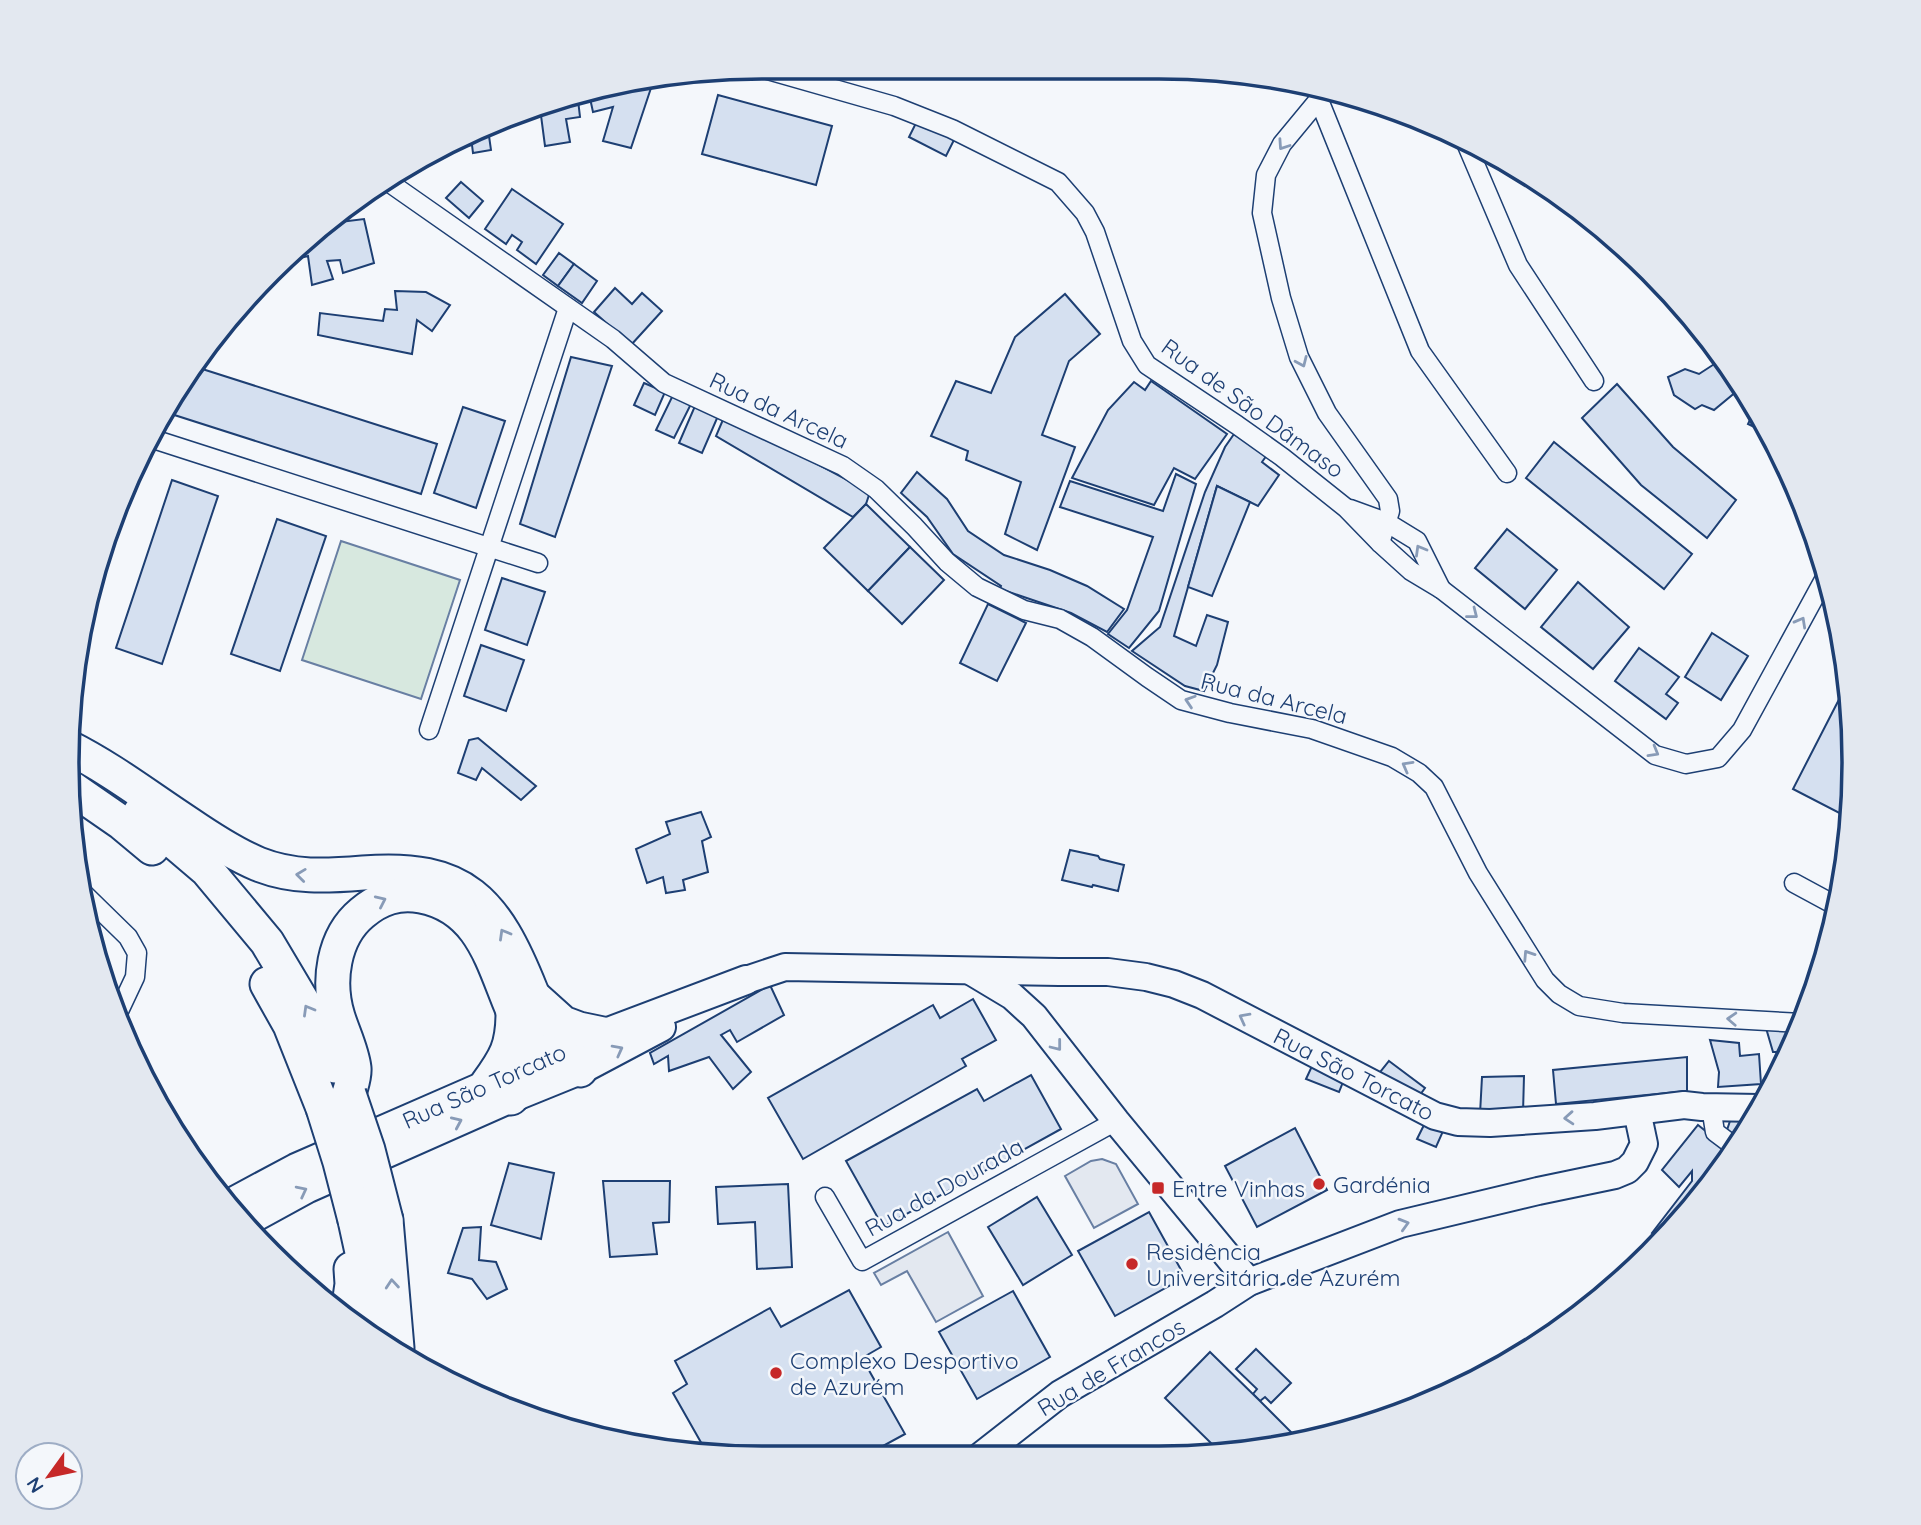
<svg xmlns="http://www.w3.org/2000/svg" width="1921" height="1525" viewBox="0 0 1921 1525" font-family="Quicksand,sans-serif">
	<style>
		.green { fill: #d7e8df; stroke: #687fa3; stroke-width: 2 }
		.parking { fill: #e3e8f0; stroke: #687fa3; stroke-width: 2 }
		.building { fill: #d5e0f0; stroke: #1d3f73; stroke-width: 2 }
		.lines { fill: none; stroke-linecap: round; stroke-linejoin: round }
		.street-casing { stroke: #1d3f73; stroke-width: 21 }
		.secondary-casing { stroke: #1d3f73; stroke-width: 30 }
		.primary-casing { stroke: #1d3f73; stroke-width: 32 }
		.highway-casing { stroke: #1d3f73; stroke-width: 37 }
		.street { stroke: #f4f7fb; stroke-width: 18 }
		.secondary { stroke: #f4f7fb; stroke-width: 26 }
		.primary { stroke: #f4f7fb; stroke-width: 28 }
		.highway { stroke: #f4f7fb; stroke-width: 33 }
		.highway-bridge-casing { stroke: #1d3f73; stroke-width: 37; stroke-linecap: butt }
		.highway-bridge { stroke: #f4f7fb; stroke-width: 33 }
		.oneway { stroke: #889bb7 }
		.poi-dot { fill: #c62828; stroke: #f4f7fb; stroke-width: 2.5 }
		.labels { text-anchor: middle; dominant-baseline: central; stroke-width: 5; stroke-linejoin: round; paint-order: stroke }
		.street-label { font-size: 23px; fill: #1d3f73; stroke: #f4f7fb }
		.poi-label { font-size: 23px; fill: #1d3f73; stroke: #f4f7fb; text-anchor: start }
		.rim { fill: none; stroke: #1d3f73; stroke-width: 3.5 }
	</style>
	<rect width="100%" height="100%" fill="#f4f7fb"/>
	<polygon class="green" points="341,541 460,580 421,699 302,660"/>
	<g class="parking">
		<polygon points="1102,1159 1116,1164 1138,1204 1094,1228 1065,1176 1091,1161"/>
		<polygon points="948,1232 983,1296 936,1322 907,1271 881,1285 874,1273"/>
	</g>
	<g class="building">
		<polygon points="632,84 634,87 651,88 631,148 603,141 613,107 593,112 588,89"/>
		<polygon points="718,95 832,126 816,185 702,154"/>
		<polygon points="564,98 564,102 578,100 580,117 566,119 570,142 545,146 540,108"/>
		<polygon points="919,117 956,136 946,156 909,137"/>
		<polygon points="488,129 491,150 473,153 472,145 454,148 453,144"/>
		<polygon points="461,182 483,201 469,218 446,198"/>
		<polygon points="512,189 563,224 536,264 517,250 522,242 512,235 506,244 485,229"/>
		<polygon points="364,219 374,263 343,273 340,260 327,261 333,279 312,285 308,256 292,260 288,258 332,223"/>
		<polygon points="559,253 574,264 558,286 543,275"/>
		<polygon points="574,264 597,281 582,303 558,286"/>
		<polygon points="615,288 632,304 642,293 662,311 631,345 594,312"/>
		<polygon points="395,291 426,292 450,305 432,331 417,320 412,354 318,335 320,313 383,321 385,309 397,310"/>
		<polygon points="1065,294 1100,334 1069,361 1042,435 1075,447 1037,550 1005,534 1021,482 966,460 968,451 931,436 956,381 991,393 1015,337"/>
		<polygon points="571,357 612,366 555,537 520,524"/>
		<polygon points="1722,359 1737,381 1737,391 1714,410 1702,405 1695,409 1674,395 1668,377 1685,369 1699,374"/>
		<polygon points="196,367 437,444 421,494 165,412 167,405"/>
		<polygon points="1151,381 1227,434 1195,479 1174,468 1154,505 1072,478 1108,410 1134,382 1145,390"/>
		<polygon points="644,383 665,392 655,415 634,405"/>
		<polygon points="1617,384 1673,447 1736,500 1707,538 1641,485 1582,418"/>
		<polygon points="673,395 691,404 674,438 656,430"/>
		<polygon points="695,406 718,416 702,453 679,443"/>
		<polygon points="463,407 505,421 476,508 434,493"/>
		<polygon points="1756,407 1761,415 1771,435 1748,424"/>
		<polygon points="725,415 870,492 866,504 853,517 716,436"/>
		<polygon points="1234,434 1267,455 1262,462 1279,475 1258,506 1217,486 1174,636 1196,646 1207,615 1228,622 1217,665 1204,691 1185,686 1132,651 1160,627 1205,492 1225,447"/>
		<polygon points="1554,442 1692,554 1664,589 1526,478"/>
		<polygon points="917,472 947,499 968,531 1004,555 1050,570 1087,586 1124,609 1107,632 1071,613 1000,589 1001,586 953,554 927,517 901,493"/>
		<polygon points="1176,474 1196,484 1159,611 1129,648 1108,634 1127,610 1153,537 1060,507 1070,481 1163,511"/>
		<polygon points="172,480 218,496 162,664 116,648"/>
		<polygon points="1217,486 1250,502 1212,596 1188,587"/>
		<polygon points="866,504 910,547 868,591 824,548"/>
		<polygon points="277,519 326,536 280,671 231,654"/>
		<polygon points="1507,529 1557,570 1525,609 1475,568"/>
		<polygon points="910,547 944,580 902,624 868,591"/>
		<polygon points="502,578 545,592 527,645 485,630"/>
		<polygon points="1578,582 1629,627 1593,669 1541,627"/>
		<polygon points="988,604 1026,623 997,681 960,663"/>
		<polygon points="1712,633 1748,656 1721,700 1685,677"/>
		<polygon points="481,645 524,660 506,711 464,696"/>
		<polygon points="1639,648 1679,677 1666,694 1678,703 1666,719 1615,681"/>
		<polygon points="1849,680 1853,808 1851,819 1793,789"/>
		<polygon points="478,738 536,786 521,800 482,768 476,780 458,773 469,740"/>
		<polygon points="701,812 711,837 702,841 708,872 683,880 685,890 666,893 663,877 647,883 636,849 670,834 666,822"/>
		<polygon points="1070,850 1098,856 1100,859 1124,865 1118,891 1093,885 1092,887 1062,880"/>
		<polygon points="770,985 784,1015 737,1042 730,1030 721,1035 751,1072 733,1089 709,1057 669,1071 668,1056 654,1064 650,1053"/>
		<polygon points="973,999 996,1040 962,1059 966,1066 803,1159 768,1098 933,1005 940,1018"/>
		<polygon points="1766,1028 1798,1029 1787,1058 1785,1058 1784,1052 1773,1052"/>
		<polygon points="1710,1040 1739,1043 1740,1056 1759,1054 1761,1084 1718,1087 1719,1072"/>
		<polygon points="1687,1057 1687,1091 1556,1104 1553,1070"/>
		<polygon points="1389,1061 1425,1088 1417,1099 1377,1076"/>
		<polygon points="1313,1064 1345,1077 1339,1092 1306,1079"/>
		<polygon points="1031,1075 1061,1129 883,1227 846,1161 977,1089 984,1101"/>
		<polygon points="1524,1076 1523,1113 1480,1114 1482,1077"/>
		<polygon points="1731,1118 1751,1121 1738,1142 1725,1136"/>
		<polygon points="1427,1119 1444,1129 1436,1147 1417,1139"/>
		<polygon points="1698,1125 1732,1152 1710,1187 1661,1239 1652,1233 1692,1181 1692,1171 1679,1187 1662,1170"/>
		<polygon points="1295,1128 1327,1190 1257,1227 1225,1166"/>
		<polygon points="509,1163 554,1173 541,1239 491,1225"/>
		<polygon points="603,1181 670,1181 669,1222 653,1223 657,1254 610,1257"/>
		<polygon points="788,1184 792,1267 757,1269 755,1222 718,1224 716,1187"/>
		<polygon points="1037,1197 1072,1255 1023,1285 988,1227"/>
		<polygon points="1149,1212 1185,1277 1115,1316 1078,1251"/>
		<polygon points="481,1227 479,1260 496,1262 507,1289 487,1299 472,1279 448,1273 463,1228"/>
		<polygon points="849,1290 881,1347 862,1358 905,1434 861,1458 762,1458 707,1453 673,1393 687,1384 675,1361 770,1308 781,1327"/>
		<polygon points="1013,1291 1050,1357 977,1399 939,1332"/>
		<polygon points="1256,1349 1291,1383 1271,1403 1265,1397 1260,1401 1253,1394 1257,1389 1236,1369"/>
		<polygon points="1210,1352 1260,1401 1300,1441 1206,1457 1205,1455 1214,1446 1165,1398"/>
	</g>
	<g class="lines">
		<g class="street-casing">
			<g id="street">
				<polyline points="757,67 894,106 952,129 1058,182 1085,213 1095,232 1132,341 1147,365 1237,425 1282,457 1346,508 1380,543 1411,571 1441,589 1655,755 1686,764 1718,758 1742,730 1826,576"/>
				<polyline points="1325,92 1282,144 1266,175 1262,213 1281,298 1299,357 1327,413 1388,499 1390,511 1380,543"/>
				<polyline points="1319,100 1420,351 1507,473"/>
				<polyline points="1463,140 1466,143 1518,265 1594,381"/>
				<polyline points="387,181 613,339 664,383 843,466 876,489 914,526 947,562 977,587 1024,610 1060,619 1092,637 1147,677 1181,700 1230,713 1312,729 1392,757 1419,773 1434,787 1478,873 1545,980 1559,994 1579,1006 1623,1013 1801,1023"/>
				<polyline points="150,438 538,563"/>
				<polyline points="1350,509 1386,522 1417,541 1441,589"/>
				<polyline points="429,730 568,308"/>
				<polyline points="1794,883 1831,903 1838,899"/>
				<polyline points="84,894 128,937 137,953 135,977 119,1011"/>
				<polyline points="1711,1107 1715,1132 1735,1147"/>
				<polyline points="825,1197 862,1261 1116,1121"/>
			</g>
		</g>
		<g class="secondary-casing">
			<g id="secondary">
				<polyline points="972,972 1012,996 1034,1016 1116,1121 1249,1282"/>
				<polyline points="746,980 785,967 1059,972 1108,972 1146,977 1174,984 1202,995 1435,1116 1458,1122 1490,1123 1595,1116 1684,1105 1702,1107 1759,1108"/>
				<polyline points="978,1458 1060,1394 1215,1304 1249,1282 1400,1224 1538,1191 1615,1175 1627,1170 1635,1162 1644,1144 1637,1111"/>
			</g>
		</g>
		<g class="primary-casing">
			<g id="primary">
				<polyline points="227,1205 296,1168 603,1034 746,980"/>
				<polyline points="242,1224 308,1188 511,1098 580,1070 661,1027"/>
			</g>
		</g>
		<g class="highway-casing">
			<g id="highway">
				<path d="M68,747C112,769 149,798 189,824C211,839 234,854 258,864C293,878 326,876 363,873C465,865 495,901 531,991C535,1001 547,1032 547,1041C548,1047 545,1057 543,1062C536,1076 522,1087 511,1098"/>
				<polyline points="70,787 122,823 152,848"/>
				<polyline points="140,813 207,870 267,942 311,1016 335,1066"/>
				<polyline points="267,984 290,1025 323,1108"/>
				<polyline points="533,996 563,1023 579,1029 603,1034"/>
				<path d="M487,1084C506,1058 513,1046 513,1013"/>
				<path d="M349,1094C351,1086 355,1076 354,1068C352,1051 343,1033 338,1017C327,982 333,937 362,913C380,898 398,892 421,896C490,909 495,980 522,1030C527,1039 531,1051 539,1057C550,1066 567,1067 580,1070"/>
				<polyline points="355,1220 369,1284 372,1328"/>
				<polyline points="386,1220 397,1348"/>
				<polyline points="347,1319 352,1284 351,1269"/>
			</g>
		</g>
		<use href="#street" class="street"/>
		<use href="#secondary" class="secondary"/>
		<use href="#primary" class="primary"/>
		<use href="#highway" class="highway"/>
		<g class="highway-bridge-casing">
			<g id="highway-bridge">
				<polyline points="349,1094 368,1150 386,1220"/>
				<polyline points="323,1108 340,1162 355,1220"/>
			</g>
		</g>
		<use href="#highway-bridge" class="highway-bridge"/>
	</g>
	<defs><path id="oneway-chevron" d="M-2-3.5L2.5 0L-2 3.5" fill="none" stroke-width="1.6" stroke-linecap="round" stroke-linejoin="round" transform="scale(1.75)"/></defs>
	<g class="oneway">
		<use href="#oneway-chevron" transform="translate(1283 145) rotate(124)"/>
		<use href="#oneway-chevron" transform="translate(1302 362) rotate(66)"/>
		<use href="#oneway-chevron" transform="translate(1420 550) rotate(-120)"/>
		<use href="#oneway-chevron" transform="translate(1473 614) rotate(38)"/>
		<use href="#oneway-chevron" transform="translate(1801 622) rotate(-61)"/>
		<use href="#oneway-chevron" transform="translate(1190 701) rotate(-162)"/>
		<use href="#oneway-chevron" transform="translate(1654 752) rotate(30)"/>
		<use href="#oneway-chevron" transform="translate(1407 766) rotate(-151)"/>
		<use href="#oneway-chevron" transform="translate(301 875) rotate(-173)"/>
		<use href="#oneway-chevron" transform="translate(381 901) rotate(-25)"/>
		<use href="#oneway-chevron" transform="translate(504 934) rotate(-120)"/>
		<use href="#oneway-chevron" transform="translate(1528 955) rotate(-123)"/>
		<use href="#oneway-chevron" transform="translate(308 1010) rotate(-120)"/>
		<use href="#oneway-chevron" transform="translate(1244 1018) rotate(-152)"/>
		<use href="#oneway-chevron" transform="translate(1732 1019) rotate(-177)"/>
		<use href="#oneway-chevron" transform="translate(1057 1046) rotate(52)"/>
		<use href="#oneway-chevron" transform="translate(618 1050) rotate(-28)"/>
		<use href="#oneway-chevron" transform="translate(1569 1118) rotate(176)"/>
		<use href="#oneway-chevron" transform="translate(457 1122) rotate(-24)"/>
		<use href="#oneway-chevron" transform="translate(302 1191) rotate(-27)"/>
		<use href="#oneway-chevron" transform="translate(1404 1224) rotate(-16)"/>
		<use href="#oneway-chevron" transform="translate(392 1284) rotate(-95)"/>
	</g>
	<g class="poi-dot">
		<circle cx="1319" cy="1184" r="7"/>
		<rect x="1151" y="1181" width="14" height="14" rx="3.5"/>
		<circle cx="1132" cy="1264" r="7"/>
		<circle cx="776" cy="1373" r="7"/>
	</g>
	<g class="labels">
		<g class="street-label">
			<text transform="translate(1253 408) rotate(36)">Rua de São Dâmaso</text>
			<text transform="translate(779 410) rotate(25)">Rua da Arcela</text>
			<text transform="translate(1274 698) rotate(14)">Rua da Arcela</text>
			<text transform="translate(1354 1074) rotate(27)">Rua São Torcato</text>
			<text transform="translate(484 1086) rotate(-24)">Rua São Torcato</text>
			<text transform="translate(944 1187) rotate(-29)">Rua da Dourada</text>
			<text transform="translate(1111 1367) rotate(-31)">Rua de Francos</text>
		</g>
		<g class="poi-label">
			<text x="1333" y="1184">Gardénia</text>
			<text x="1172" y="1188">Entre Vinhas</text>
			<text x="1146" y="1251">Residência<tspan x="1146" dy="26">Universitária de Azurém</tspan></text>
			<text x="790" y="1360">Complexo Desportivo<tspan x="790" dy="26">de Azurém</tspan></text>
		</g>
	</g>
	<path d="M0 0H1921V1525H0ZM762 79H1159A683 683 0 0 1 1842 762V763A683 683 0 0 1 1159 1446H762A683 683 0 0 1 79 763V762A683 683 0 0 1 762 79Z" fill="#e3e8f0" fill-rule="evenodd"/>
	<path class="rim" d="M762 79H1159A683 683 0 0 1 1842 762V763A683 683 0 0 1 1159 1446H762A683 683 0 0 1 79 763V762A683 683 0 0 1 762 79Z"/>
	<g transform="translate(49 1476) rotate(237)"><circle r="33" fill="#f4f7fb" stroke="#9eadc5" stroke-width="2"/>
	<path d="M0-5L12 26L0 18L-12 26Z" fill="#c62828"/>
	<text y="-10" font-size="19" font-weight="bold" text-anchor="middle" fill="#1d3f73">N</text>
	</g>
</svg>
